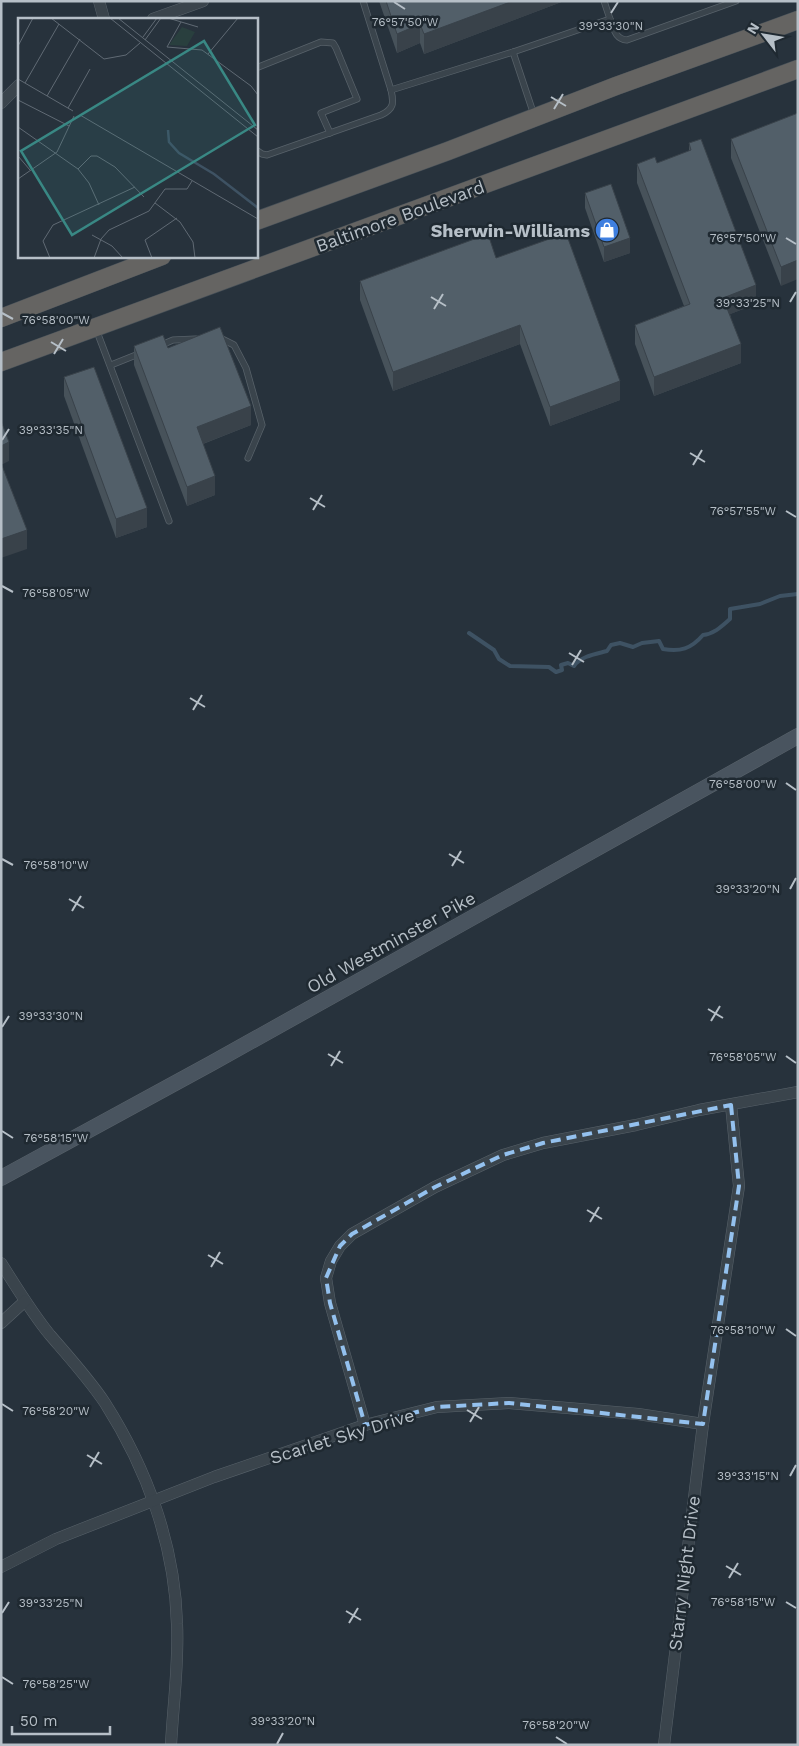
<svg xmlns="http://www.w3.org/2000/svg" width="799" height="1746" viewBox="0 0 799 1746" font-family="'Work Sans',sans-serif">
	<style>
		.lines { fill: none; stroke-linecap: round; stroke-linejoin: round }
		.stream { stroke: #3e5263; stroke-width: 4 }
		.service-casing { stroke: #58626a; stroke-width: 7 }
		.minor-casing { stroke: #58626a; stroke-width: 12 }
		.secondary-casing { stroke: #58626a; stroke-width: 16 }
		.trunk-casing { stroke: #454f57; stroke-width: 19 }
		.service { stroke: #3a444c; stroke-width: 5.5 }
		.minor { stroke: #3a444c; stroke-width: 11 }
		.secondary { stroke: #49545f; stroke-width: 15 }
		.trunk { stroke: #656462; stroke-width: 18 }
		.wall { fill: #47525a }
		.shaded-wall { fill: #39424a }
		.building { fill: #525f69; stroke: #39424a }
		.marked { fill: none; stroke: #94c1ee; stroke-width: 4; stroke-dasharray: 10 6; stroke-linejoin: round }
		.ticks { fill: none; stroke: #b6bfc7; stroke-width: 2 }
		.labels { text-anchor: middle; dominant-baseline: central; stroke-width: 5; stroke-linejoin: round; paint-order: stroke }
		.street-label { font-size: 18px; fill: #b6bfc7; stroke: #1f2931 }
		.poi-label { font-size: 18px; font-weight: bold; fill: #b6bfc7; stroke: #1f2931; text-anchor: end }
		.inset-river { fill: none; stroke: #3e5263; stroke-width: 2.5 }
		.inset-road { fill: none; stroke: #606a74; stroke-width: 1 }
		.view { fill: #398884; fill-opacity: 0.15; stroke: #398884; stroke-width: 2.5 }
		.inset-edge { fill: none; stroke: #b6bfc7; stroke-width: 2.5 }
		.ticks-label { font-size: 12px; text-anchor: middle; fill: #b6bfc7; stroke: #1f2931; stroke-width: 5; stroke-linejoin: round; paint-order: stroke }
	</style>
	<rect width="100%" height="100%" fill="#27323c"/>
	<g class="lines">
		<path class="stream" d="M469,633L494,650L499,659L510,666L549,667L556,672L562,670L561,665L568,663L574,666C581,656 596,654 607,651L611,645L620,643L633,647L642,643L659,641L663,649C680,652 691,649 703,635C714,634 722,626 730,619V609L760,604L780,596L798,594"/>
		<g class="service-casing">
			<g id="service">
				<polyline points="363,1 391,90 513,52 610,19 604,1"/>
				<path d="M610,19C614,29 615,39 627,40L736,1"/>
				<polyline points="513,52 534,115"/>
				<polyline points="256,68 321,42 333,43 336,48 357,99 321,113 330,133"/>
				<path d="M256,150L262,154L267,155L381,115C394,109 394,103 391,90"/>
				<polyline points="96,329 169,521"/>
				<polyline points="220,338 234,345 246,368 262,425 248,458"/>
				<polyline points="159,346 173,340 196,339"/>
				<polyline points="111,365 141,353"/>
			</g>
		</g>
		<g class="minor-casing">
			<g id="minor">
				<polyline points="99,1 104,19"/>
				<polyline points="153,19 203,1"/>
				<polyline points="1,103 19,85"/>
				<path d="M1,1263C17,1288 32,1313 50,1335C69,1357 89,1379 105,1403C147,1469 175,1545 177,1624C179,1664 173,1705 171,1745"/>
				<polyline points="1,1323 25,1301"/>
				<polyline points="365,1425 330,1303 326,1278 331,1261 340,1246 352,1234 435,1187 503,1155 543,1143 636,1125 699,1110 798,1092"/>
				<polyline points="1,1567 56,1539 214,1477 365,1425 437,1407 509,1403 638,1414 703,1424"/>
				<polyline points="664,1745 703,1424 739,1186 731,1105"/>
			</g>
		</g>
		<g class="secondary-casing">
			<polyline id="secondary" points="1,1178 212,1063 798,736"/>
		</g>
		<g class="trunk-casing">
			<g id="trunk">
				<polyline points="256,221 448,151 616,86 798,20"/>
				<polyline points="1,318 162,256"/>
				<polyline points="1,362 798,69"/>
			</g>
		</g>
		<use href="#service" class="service"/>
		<use href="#minor" class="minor"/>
		<use href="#secondary" class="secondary"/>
		<use href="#trunk" class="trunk"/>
	</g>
	<g class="wall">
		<polygon points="379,1 564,1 424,54 420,43 397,53"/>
		<polygon points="798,113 781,286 731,158 731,139"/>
		<polygon points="689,143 756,304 730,314 741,363 654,396 635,344 635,325 684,306 637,183 637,164 657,163 689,151"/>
		<polygon points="585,193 630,253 604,262 585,208"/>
		<polygon points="496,258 620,400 550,426 520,344 393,391 360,300 360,281"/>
		<polygon points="134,346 168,348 251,425 203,444 215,495 187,506 134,365"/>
		<polygon points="64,377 147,527 116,538 64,396"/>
	</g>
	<g class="shaded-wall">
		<polygon points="513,1 564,1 424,54 424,34"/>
		<polygon points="420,24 420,43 397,53 397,34"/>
		<polygon points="630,238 630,253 604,262 604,247"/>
		<polygon points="798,260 798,279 781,286 781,267"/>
		<polygon points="756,285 756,304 723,317 723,298"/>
		<polygon points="520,325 520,344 393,391 393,372"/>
		<polygon points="741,344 741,363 654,396 654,377"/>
		<polygon points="620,381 620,400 550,426 550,407"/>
		<polygon points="251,406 251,425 197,446 197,427"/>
		<polygon points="9,442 9,461 1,465 1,446"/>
		<polygon points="215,476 215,495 187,506 187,487"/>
		<polygon points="147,508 147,527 116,538 116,519"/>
		<polygon points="27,530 27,549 1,558 1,539"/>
	</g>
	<g class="building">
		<polygon points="386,1 513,1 424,34 420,24 397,34"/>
		<polygon points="798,113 798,260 781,267 731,139"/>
		<polygon points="701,139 756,285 723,298 741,344 654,377 635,325 690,304 637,164 655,157 657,163 691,150 689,143"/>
		<polygon points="611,184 630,238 604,247 585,193"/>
		<polygon points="566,233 620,381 550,407 520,325 393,372 360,281 488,234 496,258"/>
		<polygon points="220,327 251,406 197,427 215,476 187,487 134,346 163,335 168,348"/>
		<polygon points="94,367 147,508 116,519 64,377"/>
		<polygon points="1,421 9,442 1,446"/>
		<polygon points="1,463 27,530 1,539"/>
	</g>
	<path class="marked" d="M731,1105L739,1186L703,1424L509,1403L437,1407L365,1425L330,1303L326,1278L340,1246L352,1234L435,1187L503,1155L543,1143Z"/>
	<path class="ticks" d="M394,2L405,9M611,13L618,2M551,97L566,106M554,109L563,94M786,238L796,244M431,297L446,306M790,302L796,292M434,309L443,294M2,313L13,319M51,342L66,351M54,354L63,339M2,440L9,429M690,453L705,462M693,465L702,450M310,498L325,507M313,510L322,495M786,511L796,517M2,586L13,592M569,653L584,662M572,665L581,650M190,698L205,707M193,710L202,695M786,783L796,790M449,854L464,863M2,859L13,865M452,866L461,851M790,889L796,878M69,899L84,908M72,911L81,896M708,1009L723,1018M711,1021L720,1006M2,1027L9,1016M328,1054L343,1063M786,1056L796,1063M331,1066L340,1051M2,1131L13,1138M587,1210L602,1219M590,1222L599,1207M208,1255L223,1264M211,1267L220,1252M786,1329L796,1336M2,1404L13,1411M467,1410L482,1419M470,1422L479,1407M87,1455L102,1464M90,1467L99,1452M790,1476L796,1465M726,1566L741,1575M729,1578L738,1563M786,1602L796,1608M346,1611L361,1620M2,1613L9,1602M349,1623L358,1608M2,1677L13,1684M556,1737L567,1744M277,1744L283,1733"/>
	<defs>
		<g id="shop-disc" transform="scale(1.25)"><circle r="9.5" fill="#3f7fe0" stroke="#1f2931"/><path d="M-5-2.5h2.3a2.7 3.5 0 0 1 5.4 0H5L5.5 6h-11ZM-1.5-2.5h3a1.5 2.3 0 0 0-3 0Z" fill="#fff"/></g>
	</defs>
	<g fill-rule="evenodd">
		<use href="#shop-disc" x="607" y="230"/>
	</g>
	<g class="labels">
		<g class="street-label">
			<text transform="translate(400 216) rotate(-20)">Baltimore Boulevard</text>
			<text transform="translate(391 942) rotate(-29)">Old Westminster Pike</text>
			<text transform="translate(342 1436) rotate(-17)">Scarlet Sky Drive</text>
			<text transform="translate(684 1573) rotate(-83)">Starry Night Drive</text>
		</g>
		<g class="poi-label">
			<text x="590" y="230">Sherwin-Williams</text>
		</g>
	</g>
	<g transform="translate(18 18)">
		<rect width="240" height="240" fill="#27323c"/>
		<path d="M164,9L177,14L169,28L151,27Z" fill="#293f3e"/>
		<path class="inset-river" d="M150,112L151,124L161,135L196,156L240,190"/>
		<path class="inset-road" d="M33,0L86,41L108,37L122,25M92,0L240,119M100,0L240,112M150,0L180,9M163,4L149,29L184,32L233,68L240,77M125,19L139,0M127,22L143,0M0,28L15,0M190,36L220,0M0,61L55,93M7,65L41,6M29,78L62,21M0,82L51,108M50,90L72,51M62,97L240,201M0,109L60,151L71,165L81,187M0,138L12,152M60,151L73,138H79L97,149L126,179M0,161L39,134L56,98M137,185L162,204L175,224L177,240M74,217L94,228L105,240M32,240L25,223L35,207L117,169M76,240L83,221L91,212L131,193L147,171H169L174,163M134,240L127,222L159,200"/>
		<path class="view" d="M186,23L237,107L54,217L3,133Z"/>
		<rect width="240" height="240" class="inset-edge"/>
	</g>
	<g class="ticks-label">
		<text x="405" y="26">76°57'50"W</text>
		<text x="611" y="30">39°33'30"N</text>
		<text x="743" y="242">76°57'50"W</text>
		<text x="748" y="307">39°33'25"N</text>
		<text x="56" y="324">76°58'00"W</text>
		<text x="51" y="434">39°33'35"N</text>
		<text x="743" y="515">76°57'55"W</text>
		<text x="56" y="597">76°58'05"W</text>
		<text x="743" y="788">76°58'00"W</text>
		<text x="56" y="869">76°58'10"W</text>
		<text x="748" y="893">39°33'20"N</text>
		<text x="51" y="1020">39°33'30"N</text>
		<text x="743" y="1061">76°58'05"W</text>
		<text x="56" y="1142">76°58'15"W</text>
		<text x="743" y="1334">76°58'10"W</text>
		<text x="56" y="1415">76°58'20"W</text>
		<text x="748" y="1480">39°33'15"N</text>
		<text x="743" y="1606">76°58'15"W</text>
		<text x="51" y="1607">39°33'25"N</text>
		<text x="56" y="1688">76°58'25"W</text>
		<text x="283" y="1725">39°33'20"N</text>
		<text x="556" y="1729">76°58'20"W</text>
	</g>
	<rect width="799" height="1746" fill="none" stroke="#b6bfc7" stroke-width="5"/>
	<g transform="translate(764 35) rotate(301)" stroke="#1f2931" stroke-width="4" paint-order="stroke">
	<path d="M0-4L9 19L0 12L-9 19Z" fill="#b6bfc7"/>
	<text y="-8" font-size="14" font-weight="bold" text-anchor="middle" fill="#b6bfc7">N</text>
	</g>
	<path d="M12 1726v8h98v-8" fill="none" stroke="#b6bfc7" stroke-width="2.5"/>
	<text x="20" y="1726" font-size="15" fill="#b6bfc7" stroke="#1f2931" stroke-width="4" paint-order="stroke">50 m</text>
</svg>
